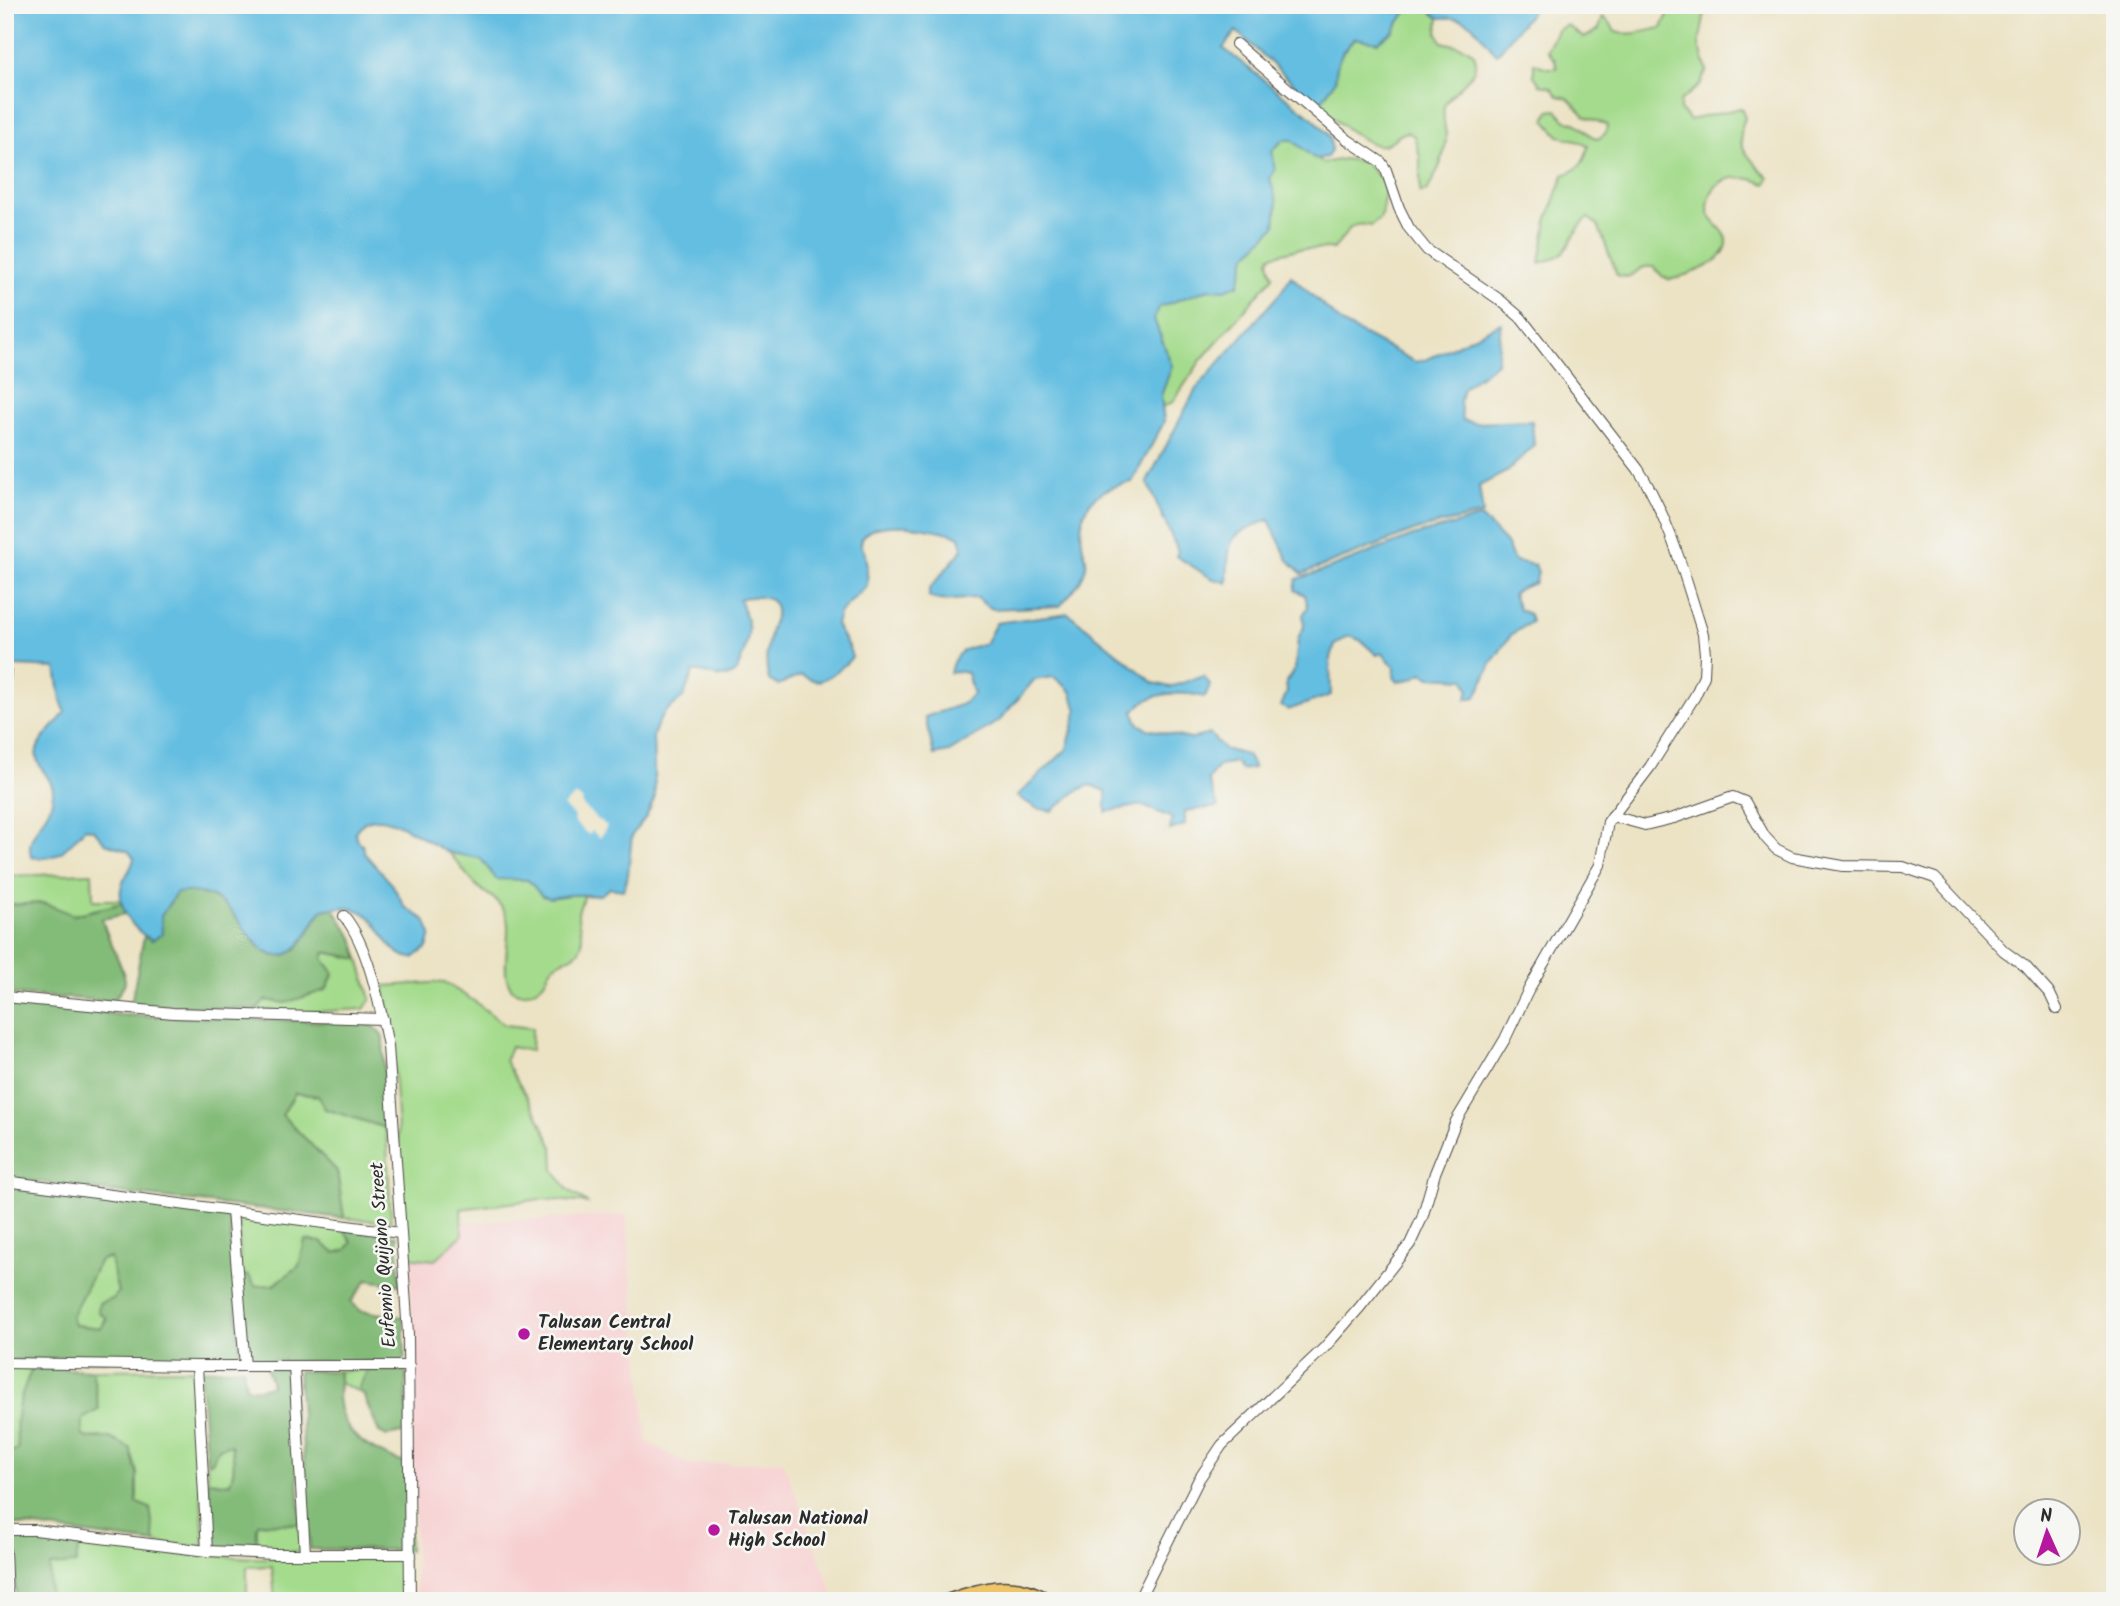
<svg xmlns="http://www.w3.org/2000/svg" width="2120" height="1606" viewBox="0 0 2120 1606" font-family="Kalam,sans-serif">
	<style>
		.built { fill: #f7cfd0 }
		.green { fill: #a4db8c; stroke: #68835c; stroke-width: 2 }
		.forest { fill: #83bb78; stroke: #577352; stroke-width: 2; fill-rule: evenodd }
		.water { fill: #64bee1; stroke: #487486; stroke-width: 2 }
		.pier { fill: #ece3c5 }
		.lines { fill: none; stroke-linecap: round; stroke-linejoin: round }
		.minor-casing { stroke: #484742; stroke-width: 12 }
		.major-casing { stroke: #484742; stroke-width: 15 }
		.minor { stroke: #fff; stroke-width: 10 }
		.major { stroke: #eec569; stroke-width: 12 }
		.poi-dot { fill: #b5179e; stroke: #f6f6f2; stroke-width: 2.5 }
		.labels { text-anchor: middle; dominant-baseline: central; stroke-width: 5; stroke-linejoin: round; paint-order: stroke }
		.street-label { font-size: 19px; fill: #2b2b2b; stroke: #f6f6f2 }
		.poi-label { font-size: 19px; font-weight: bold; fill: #2b2b2b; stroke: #f6f6f2; text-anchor: start }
	</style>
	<rect width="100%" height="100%" fill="#f6f6f2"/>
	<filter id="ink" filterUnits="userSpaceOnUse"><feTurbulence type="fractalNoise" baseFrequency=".0143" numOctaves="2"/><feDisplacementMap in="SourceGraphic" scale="14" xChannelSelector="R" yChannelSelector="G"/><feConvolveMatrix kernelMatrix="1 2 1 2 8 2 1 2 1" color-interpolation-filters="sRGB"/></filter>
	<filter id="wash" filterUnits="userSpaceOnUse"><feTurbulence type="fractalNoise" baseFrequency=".00686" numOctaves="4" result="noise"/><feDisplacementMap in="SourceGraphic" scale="28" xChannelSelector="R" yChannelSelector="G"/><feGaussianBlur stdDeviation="1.57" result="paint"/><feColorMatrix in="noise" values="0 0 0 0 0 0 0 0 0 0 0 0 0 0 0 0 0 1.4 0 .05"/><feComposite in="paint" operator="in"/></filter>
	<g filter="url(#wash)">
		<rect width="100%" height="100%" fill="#ece3c5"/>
		<polygon class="built" points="626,1215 647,1442 690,1465 783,1461 836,1601 416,1601 410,1225"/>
		<g class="green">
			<path d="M1672,5H1706L1699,46L1707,70L1700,85L1680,101V111L1690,120L1741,108L1745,118C1733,146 1749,158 1769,178L1766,184C1741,174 1711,173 1708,207C1707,223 1729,229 1727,244C1723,266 1688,274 1670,280L1662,276L1654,267C1650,267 1646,266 1642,268C1632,273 1631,280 1617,275L1598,225L1588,218C1565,237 1577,254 1540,263L1547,221L1564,175C1579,169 1585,163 1588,146L1573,139L1559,136L1545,120L1549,111L1557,110C1568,125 1570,119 1580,126C1589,133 1585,134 1598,139L1606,133L1607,125L1586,117L1568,98L1558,96L1551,87L1541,85L1534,76V63L1547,68H1557L1555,60L1547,50L1557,30L1567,25L1584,38L1599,29L1603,17L1611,24L1615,32C1631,36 1645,31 1662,28Z"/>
			<path d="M1425,7L1439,18L1437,32L1442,42C1451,45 1472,45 1475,57C1480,79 1448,91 1444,107C1442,115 1445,126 1446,135C1446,156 1437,173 1427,191L1420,193V157L1414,136L1407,132C1397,135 1391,143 1383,145C1368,149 1330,115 1318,106L1335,81L1337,64L1343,51L1356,38L1378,42L1392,32L1408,9Z"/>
			<path d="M1283,140H1292L1322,163L1344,159L1364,162L1386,185L1381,218L1371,226C1345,219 1348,237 1333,249H1298L1271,256L1269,261L1273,277L1201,360L1173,402L1162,407L1164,422L1025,416L1275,169L1272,151Z"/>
			<path d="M426,816L500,871L617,889L610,888L600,895L584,896C583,903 577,908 578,916C578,924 583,934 582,942C581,957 565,957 555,965C549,969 548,976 544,982C539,989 524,996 516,992C495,980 514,935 506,915C499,898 489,897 477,886C466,876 459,863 449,853C439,843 420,836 408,829Z"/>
			<polygon points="92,873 93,900 118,900 123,903 73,915 44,903 6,905 7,876"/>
			<polygon points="325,952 359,959 371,999 364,1009 295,1013 290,1011 256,1010 264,1000 285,1003 323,959"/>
			<polygon points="444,982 474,1001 505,1025 532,1028 531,1051 511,1047 505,1061 536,1112 553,1147 554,1170 568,1190 587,1203 542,1199 461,1209 462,1235 435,1260 406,1257 392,1039 384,986"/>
			<polygon points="295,1093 319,1096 325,1109 386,1128 391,1220 387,1222 344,1218 337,1171 282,1115"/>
			<path d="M244,1217L343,1229L352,1242L346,1250L335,1253L321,1242C307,1258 278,1295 254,1285C249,1283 244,1278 240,1275L239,1222Z"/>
			<path d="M110,1258L118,1292C110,1303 108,1316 101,1328L74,1325L71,1317L100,1259Z"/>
			<path d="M5,1367L32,1368C19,1400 13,1414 19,1450L5,1452Z"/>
			<polygon points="194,1369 204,1547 155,1543 137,1503 137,1473 101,1437 87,1438 82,1435 83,1419 99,1409 92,1370"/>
			<polygon points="368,1370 357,1391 340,1383 338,1371"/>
			<path d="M231,1445C234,1458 236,1471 229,1484L208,1481L207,1463L213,1460C216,1449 219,1446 231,1445Z"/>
			<polygon points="259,1523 301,1524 300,1552 257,1551 257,1525"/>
			<polygon points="79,1542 179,1554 256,1558 405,1559 407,1601 275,1601 272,1566 247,1567 247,1601 49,1601 49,1566 76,1563"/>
		</g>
		<g class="forest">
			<path d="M189,891C204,893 217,898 228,908C246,926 266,977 298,947C308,937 313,921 322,910L333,908L353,938L359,959L325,952L323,959L334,973L326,990L285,1003L265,1000L256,1010L131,1004L144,936L152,940L161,916L176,893Z"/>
			<path d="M44,903L74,915L123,903L126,914L102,919C105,934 127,974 125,982C123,989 117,995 113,1001L5,994L6,905Z"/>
			<polygon points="5,1001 120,1015 366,1023 375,1027 383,1037 386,1128 325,1109 318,1096 295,1093 282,1115 337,1171 344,1218 110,1192 5,1177"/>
			<path d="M5,1186L229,1214L241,1361L5,1360ZM110,1258L118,1292L113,1299L99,1303L98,1312L107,1318L101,1328L74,1325L71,1317L100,1260Z"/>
			<polygon points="343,1229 397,1236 400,1285 367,1280 351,1302 361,1311 403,1317 405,1359 398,1362 250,1361 246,1355 240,1275 249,1276 255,1286 274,1285 299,1266 305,1240 321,1242 335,1253 346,1250 352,1242"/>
			<path d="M32,1368L92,1370L99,1409L83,1419L82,1435L87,1438H110L130,1448L137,1473V1503L150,1508L155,1543L5,1523V1452L18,1450C13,1414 19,1400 32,1368Z"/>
			<path d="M243,1368L246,1387L258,1389L271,1386V1380L266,1368L289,1369L291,1372L301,1524L259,1523L257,1526L256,1551L211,1547L208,1481L229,1484C236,1471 234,1458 231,1445C219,1446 216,1449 213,1461L207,1463L200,1370Z"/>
			<polygon points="368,1370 406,1371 407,1432 387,1436 379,1432 363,1394 357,1391"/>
			<path d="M298,1371H338C340,1379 339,1385 338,1393C338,1437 373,1451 407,1464L409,1550L310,1549Z"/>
			<polygon points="22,1533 79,1542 76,1564 50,1566 49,1601 16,1601 13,1540 16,1535"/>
		</g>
		<g class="water">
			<path d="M5,5H1537L1497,54C1474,31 1476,15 1439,18L1425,7L1408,9L1392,32L1378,42L1355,38L1343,51L1337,64L1335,81L1318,106L1236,31L1223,48L1315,120L1330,137L1331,150L1327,157L1315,159L1292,140H1283L1272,151L1275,169L1270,179L1277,203L1275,226L1246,256L1239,284L1225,290L1209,289L1159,307L1154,319L1172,366L1161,396L1164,422L1132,482C1094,489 1075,507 1083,548C1085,556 1088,561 1085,570C1081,584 1069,595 1060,606L993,609L985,605L978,598C961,598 945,604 929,597V589L963,549L960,537C945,529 861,513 861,544C861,547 864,550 865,554C867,565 868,575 867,586L839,613L836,625L849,648L852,657C848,663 826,681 818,681C813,681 806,677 801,675L778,685L769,680C764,662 767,647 771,629C772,624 776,617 776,613C777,593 751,596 739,599C742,607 747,616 748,625C750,635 741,671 731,675C718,681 706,670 693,672L683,698L666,711L658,723L653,736L655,797L646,817L632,835L628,875L623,890L610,888L600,895H569L551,898L542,896L528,880L496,879L481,859C470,856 458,855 448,852C424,843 377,797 355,832L357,839L363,846L365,854L392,884L405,907L425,920L431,935L427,948L413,958C373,955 390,895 322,910C313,921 308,936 298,946C266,979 245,922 226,906C210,893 195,890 176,893L161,916L162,934L152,940C135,932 118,910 121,889C122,879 132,870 134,858L128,851L105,843L94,830L85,828C67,847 60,862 31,857C30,852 29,845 31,841C37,823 54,811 53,791C53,776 30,764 38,747C44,734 57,725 65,712L61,700L56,668L15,666L9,662V646L5,645Z"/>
			<path d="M1291,276L1343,324L1415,362L1428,359L1501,323L1497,363L1463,388L1460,401L1462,420L1474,423L1532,421L1534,446L1508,471L1479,486L1483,514L1419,529L1302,574L1288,560L1269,520C1226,535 1229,540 1227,583L1211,578L1176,556L1178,551L1147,482L1196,389L1281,292Z"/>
			<polygon points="1481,517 1506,543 1514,561 1535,565 1538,572 1535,583 1519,589 1513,594 1519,610 1529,614 1531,622 1511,635 1491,664 1476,697 1466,699 1469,690 1465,679 1430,677 1422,673 1414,678 1398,682 1394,677 1395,667 1382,653 1377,655 1360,640 1349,636 1335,645 1330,661 1331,695 1288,710 1281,706 1287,692 1286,682 1295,669 1298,638 1304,627 1303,615 1308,607 1305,595 1295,590 1297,579 1328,569 1413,536"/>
			<path d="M1068,613L1154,683L1170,687L1204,676L1210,685L1205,697C1181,691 1149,691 1133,712L1139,724L1148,729L1190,739L1210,734L1224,749L1247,755L1254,768L1241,770L1236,762L1219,765L1208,780L1218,807L1185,811V825L1170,830L1172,818L1141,805L1106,812V791L1091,785L1078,790L1052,811L1036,808L1017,796L1067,749L1077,711L1071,691L1054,677L1034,680L1000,720L949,752L934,755L925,717L963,704L973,694L967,673L956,671L950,673C954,651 965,648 985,644L996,623Z"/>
		</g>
		<polygon class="pier" points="576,795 583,801 581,803 583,806 597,819 607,826 600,838 592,831 589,835 575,823 574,816 563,806"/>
	</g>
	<g filter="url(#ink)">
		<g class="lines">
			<g class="minor-casing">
				<g id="minor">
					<polyline points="5,682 6,667"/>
					<polyline points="1612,816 1645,825 1674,818 1733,797 1745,802 1765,837 1776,849 1792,857 1843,866 1903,867 1935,878 2004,951 2026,967 2050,994 2057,1009"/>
					<path d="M344,916C369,946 380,1007 388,1046L408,1334L410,1601"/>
					<polyline points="5,997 173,1013 383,1019"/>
					<polyline points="5,1181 400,1233"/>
					<polyline points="232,1211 245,1366"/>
					<polyline points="5,1363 197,1366 409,1366"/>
					<polyline points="197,1366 207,1551"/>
					<polyline points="294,1366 305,1554"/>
					<polyline points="5,1530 35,1530 207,1551 275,1554 411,1554"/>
					<polyline points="5,1550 7,1601"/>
					<path d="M1138,1601L1199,1479L1222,1445L1325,1347L1360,1307L1410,1244L1422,1218L1435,1173L1456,1121L1505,1039L1529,989L1600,865L1608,822L1650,767L1695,696L1704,676L1705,654L1703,634C1685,578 1670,519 1638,469L1521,318L1500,300L1427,250L1409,228L1399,208L1386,170L1381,162L1348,140L1236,44"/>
				</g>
			</g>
			<g class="major-casing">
				<path id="major" d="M947,1601C985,1588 1012,1578 1050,1601"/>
			</g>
			<use href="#minor" class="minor"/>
			<use href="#major" class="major"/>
		</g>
	</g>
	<g class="poi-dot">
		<circle cx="524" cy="1334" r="7"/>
		<circle cx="714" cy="1530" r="7"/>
	</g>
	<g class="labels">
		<g class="street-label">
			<text transform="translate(384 1255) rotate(-94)">Eufemio Quijano Street</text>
		</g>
		<g class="poi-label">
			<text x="538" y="1323">Talusan Central<tspan x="538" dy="22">Elementary School</tspan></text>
			<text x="728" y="1519">Talusan National<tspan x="728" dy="22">High School</tspan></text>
		</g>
	</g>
	<rect width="2120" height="1606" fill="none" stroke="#f6f6f2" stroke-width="28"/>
	<g transform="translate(2047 1532) rotate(357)"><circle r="33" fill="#f6f6f2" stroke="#a5a5a2" stroke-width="2"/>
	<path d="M0-5L12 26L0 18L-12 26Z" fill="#b5179e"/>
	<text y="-10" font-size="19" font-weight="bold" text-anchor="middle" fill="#2b2b2b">N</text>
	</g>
</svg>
